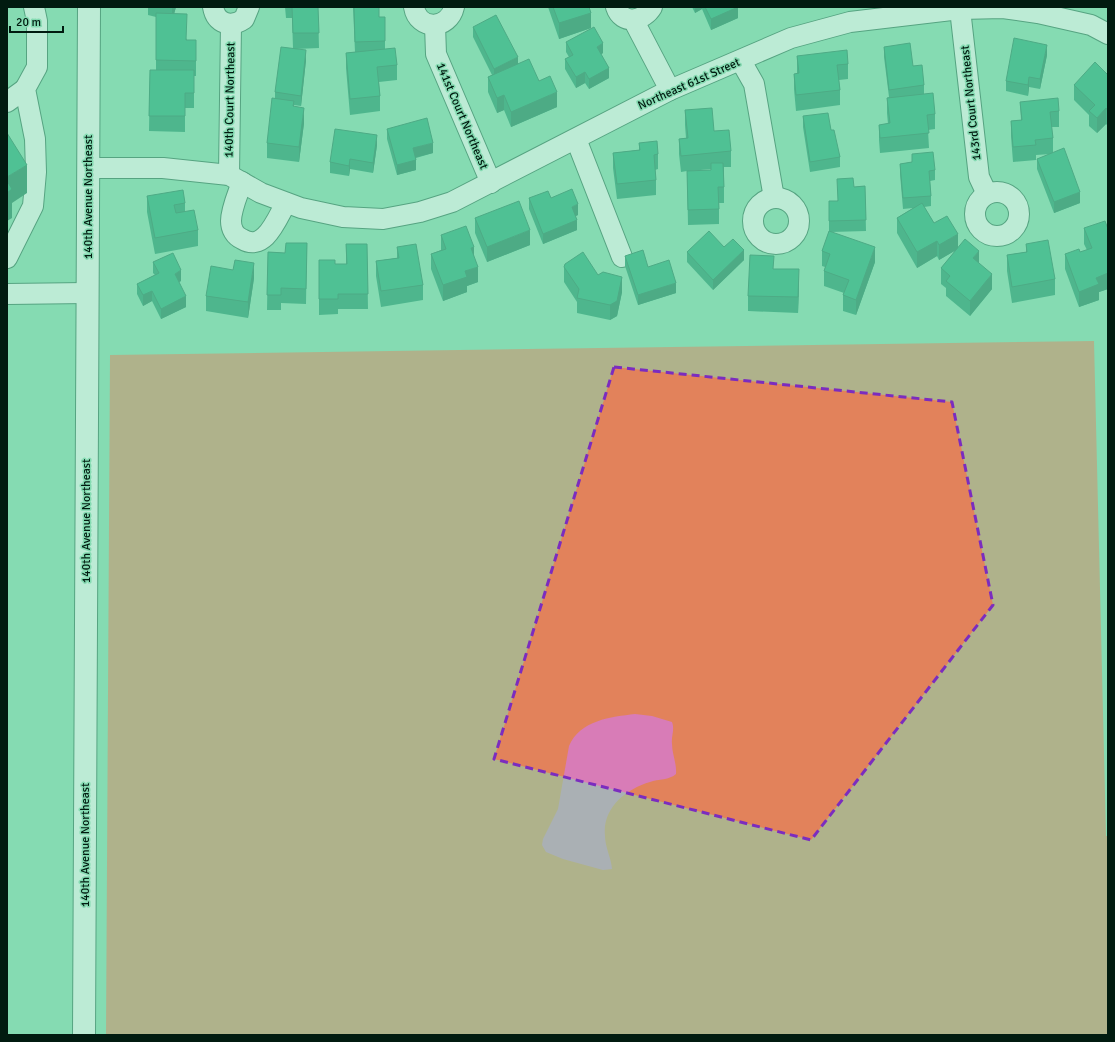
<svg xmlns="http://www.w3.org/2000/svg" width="1115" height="1042" viewBox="0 0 1115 1042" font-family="Signika,sans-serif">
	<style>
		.green { fill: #e2825b }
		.water { fill: #d87cb7 }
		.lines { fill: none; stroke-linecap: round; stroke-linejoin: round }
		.street-casing { stroke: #1d6246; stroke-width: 22 }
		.secondary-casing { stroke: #1d6246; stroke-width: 24 }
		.street { stroke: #fff; stroke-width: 20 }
		.secondary { stroke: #fff; stroke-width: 22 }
		.wall { fill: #0d8b60; fill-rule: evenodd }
		.shaded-wall { fill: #0a714e }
		.building { fill: #0fa270; stroke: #0a714e }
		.marked { fill: none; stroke: #7b2cbf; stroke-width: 3; stroke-dasharray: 8 5; stroke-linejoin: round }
		.labels { text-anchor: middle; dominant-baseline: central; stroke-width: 3; stroke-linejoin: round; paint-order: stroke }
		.street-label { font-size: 12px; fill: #011b10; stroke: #85dbb2 }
	</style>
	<rect width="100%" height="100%" fill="#85dbb2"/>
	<polygon class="green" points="1094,341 1106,836 1108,836 1108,1035 106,1035 110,355"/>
	<path class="water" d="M635,714L652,716L672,722C675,730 671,736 672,744C672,754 677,764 676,774C670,780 658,779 650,782C626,789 602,808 605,836C605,847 611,857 612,869L603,870L563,859L546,852L542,845L543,839L558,809L569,746C580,720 611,717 635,714Z"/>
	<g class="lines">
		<g class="street-casing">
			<g id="street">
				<path d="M213,7C216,24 231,28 244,19L249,7"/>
				<path d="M414,7C418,31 449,30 454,7"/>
				<path d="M616,7C622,26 644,21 652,7"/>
				<polyline points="960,9 979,177 987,194"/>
				<polyline points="636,20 636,25 670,90"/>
				<polyline points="435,25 436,54 491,183"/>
				<polyline points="741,61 754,84 774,198"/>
				<polyline points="7,102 25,89"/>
				<polyline points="576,139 622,257"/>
				<polyline points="88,168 163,168 229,175 261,193 301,208 343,217 383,219 420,212 452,202 670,90 791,38 850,22 960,9 1003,8 1038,13 1091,25 1108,34"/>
				<polyline points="229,175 231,24"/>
				<path d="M242,182C238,194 231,209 231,221C231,229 235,236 242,239C265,253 277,218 286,203"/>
				<circle cx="997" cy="214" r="22"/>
				<circle cx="776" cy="221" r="23"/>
				<polyline points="7,258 33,206 36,172 35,139 25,89 37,67 37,21 34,7"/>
				<polyline points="7,294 87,293"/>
			</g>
		</g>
		<g class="secondary-casing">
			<polyline id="secondary" points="84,1035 89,7"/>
		</g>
		<use href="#street" class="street"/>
		<use href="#secondary" class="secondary"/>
	</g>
	<g class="wall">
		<polygon points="147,7 176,7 174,14 187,40 196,40 196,76 194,76 194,108 185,108 185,132 149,131 150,70 156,70 156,17 148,15 148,7"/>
		<polygon points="285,7 318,7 319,48 296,49 306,60 301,106 294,105 294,107 304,123 299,162 267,158 267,143 275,98 275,92 293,48 292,18 286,18"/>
		<polygon points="353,7 379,17 385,17 385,49 397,65 397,80 379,82 380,96 380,111 350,115 346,68 346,53 355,52"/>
		<polygon points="548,7 589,7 591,28 559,39"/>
		<polygon points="692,7 738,7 738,18 711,30 702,9 695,13"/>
		<polygon points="473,27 539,81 557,107 511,127 504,110 497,113 488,92 488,77 492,75 473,37"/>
		<polygon points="566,42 603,53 601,54 609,78 589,89 585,83 576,88 565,69 565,59 569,57 566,52"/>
		<polygon points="884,47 913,66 924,85 924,94 935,114 935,129 928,130 929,148 880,153 879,140 879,125 888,124 887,113 887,98 889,97 884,57"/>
		<polygon points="1047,55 1040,89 1029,87 1028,96 1006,91 1006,81"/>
		<polygon points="797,56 848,64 848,79 839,80 840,90 840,105 796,111 794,89 794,74 797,74"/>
		<polygon points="1108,75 1108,126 1106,124 1097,133 1089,126 1089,115 1074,100 1074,85"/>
		<polygon points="1020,102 1059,111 1059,127 1051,127 1053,138 1053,153 1080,203 1054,213 1037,169 1037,159 1051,154 1036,155 1036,160 1013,162 1011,136 1011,121 1021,120"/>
		<path d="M685,110L714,131L731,151V167H724V203H719V224L688,225L687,171L681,172L679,154V139L686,138L685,125ZM711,169V170L690,171Z"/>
		<polygon points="803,116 831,130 840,157 840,167 810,172 803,127"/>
		<polygon points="387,129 433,153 416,158 416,170 397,175 387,139"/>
		<polygon points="639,143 658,154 658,169 655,170 656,180 656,195 617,199 613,168 613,153 639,150"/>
		<polygon points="377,145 373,173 350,169 349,176 330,173 330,162"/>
		<polygon points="912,154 935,170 935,180 930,181 931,196 931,206 924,207 934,223 958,248 979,263 992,289 970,316 946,296 946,288 941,284 941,268 956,250 939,260 937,256 917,268 897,233 897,218 913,208 903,209 900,174 900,164 912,162"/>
		<polygon points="865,186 866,231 831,232 875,262 856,315 843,311 843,295 844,293 824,286 824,271 825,267 822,266 822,251 829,232 829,201 837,201 854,187"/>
		<polygon points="147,196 185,203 185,212 198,230 198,246 155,254 147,212"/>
		<polygon points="529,198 578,215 575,216 577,230 543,244 529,209"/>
		<polygon points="475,218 530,245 487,262 475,233"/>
		<polygon points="1084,228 1108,229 1108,289 1099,292 1099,300 1079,307 1065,269 1065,254 1080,252 1087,250 1084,244"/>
		<polygon points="441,235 478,282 467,286 467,292 443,301 431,269 431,254 441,250"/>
		<polygon points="307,243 306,304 281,303 281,310 267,310 268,252 285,253"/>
		<polygon points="346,244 367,244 368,309 338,309 338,314 319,315 319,260 335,264 346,264"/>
		<polygon points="1026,244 1055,279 1055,295 1012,303 1007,271 1007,255 1026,252"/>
		<polygon points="397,247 423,285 423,300 381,307 376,276 376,261 397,258"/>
		<polygon points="724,247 744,260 713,290 687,262 687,252"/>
		<polygon points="625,256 648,267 676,293 638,305 625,266"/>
		<polygon points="153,262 181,281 179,282 186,307 161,319 152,301 143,306 137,294 137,284 155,275 153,273"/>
		<polygon points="564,267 598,275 622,292 617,316 610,320 577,313 577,302 564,282"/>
		<polygon points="254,278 248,318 206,311 206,296"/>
		<polygon points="799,284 798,313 748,311 748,296"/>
	</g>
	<g class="shaded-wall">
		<polygon points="172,7 176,7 172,21"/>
		<polygon points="695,7 702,7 702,9 695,13"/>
		<polygon points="738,7 738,18 711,30 711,19"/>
		<polygon points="591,13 591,28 559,39 559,23"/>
		<polygon points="603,43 603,53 597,57 597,47"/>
		<polygon points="1047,45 1047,55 1040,89 1040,79"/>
		<polygon points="306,50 306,60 301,106 301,96"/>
		<polygon points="518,57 518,67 494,79 494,69"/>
		<polygon points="609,68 609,78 589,89 589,79"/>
		<polygon points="585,72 585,83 576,88 576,77"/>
		<polygon points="7,75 8,75 8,85 7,86"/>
		<polygon points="1029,77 1029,87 1028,96 1028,85"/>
		<polygon points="557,92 557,107 511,127 511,112"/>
		<polygon points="504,95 504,110 497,113 497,98"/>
		<polygon points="304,108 304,123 299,162 299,147"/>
		<polygon points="1106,108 1106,124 1097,133 1097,118"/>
		<polygon points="377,135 377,145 373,173 373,163"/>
		<polygon points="433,143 433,153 413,158 413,148"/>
		<polygon points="350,159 350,169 349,176 349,166"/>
		<polygon points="416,160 416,170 397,175 397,165"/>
		<polygon points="27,165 27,193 12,203 12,218 7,221 7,177"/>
		<polygon points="1080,192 1080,203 1054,213 1054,202"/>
		<polygon points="578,204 578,215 572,218 572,207"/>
		<polygon points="577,220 577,230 543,244 543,234"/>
		<polygon points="530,230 530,245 487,262 487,247"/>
		<polygon points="958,234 958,249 939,260 939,245"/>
		<polygon points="937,241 937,256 917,268 917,252"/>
		<polygon points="474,247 474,262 471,248"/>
		<polygon points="875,247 875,262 856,315 856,300"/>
		<polygon points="744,250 744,260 713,290 713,280"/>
		<polygon points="979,251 979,266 973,258"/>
		<polygon points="254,263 254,278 248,318 248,302"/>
		<polygon points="478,267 478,282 467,286 467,292 443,301 443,285 465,271"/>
		<polygon points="799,269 799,284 798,313 798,297"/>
		<polygon points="181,270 181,281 175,284 175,274"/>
		<polygon points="1108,273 1108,289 1099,292 1099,300 1079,307 1079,292 1096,278"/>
		<polygon points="992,274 992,289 970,316 970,301"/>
		<polygon points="622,277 622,292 617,316 610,320 610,305"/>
		<polygon points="676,283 676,293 638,305 638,295"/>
		<polygon points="152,291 152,301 143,306 143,295"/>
		<polygon points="186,296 186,307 161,319 161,309"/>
	</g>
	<g class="building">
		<polygon points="292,7 318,7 319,33 293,33"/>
		<polygon points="354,7 379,7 379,17 385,17 385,41 355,42"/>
		<polygon points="553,7 589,7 591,13 559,23"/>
		<polygon points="705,7 738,7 711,19"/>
		<polygon points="156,13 187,14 186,40 196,40 196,61 156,60"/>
		<polygon points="496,15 518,57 494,69 473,27"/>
		<polygon points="594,27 603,43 597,47 609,68 589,79 585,72 576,77 565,59 573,55 566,42"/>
		<polygon points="1014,38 1047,45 1040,79 1029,77 1028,85 1006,81"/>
		<polygon points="910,43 913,66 922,65 924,85 889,90 884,47"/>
		<polygon points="281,47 306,50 301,96 275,92"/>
		<polygon points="395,48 397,65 377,67 380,96 350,99 346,53"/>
		<polygon points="847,50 848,64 837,65 840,90 796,95 794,74 799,73 797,56"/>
		<polygon points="529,59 539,81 550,76 557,92 511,112 504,95 497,98 488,77"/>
		<polygon points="1095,62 1108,75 1108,111 1106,108 1097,118 1089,111 1095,105 1074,85"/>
		<polygon points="150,70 194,70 194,93 185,93 185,116 149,116"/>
		<polygon points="933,93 935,114 927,115 929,133 880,138 879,125 890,123 887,98"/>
		<polygon points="272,98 294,101 293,106 304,108 299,147 267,143"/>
		<polygon points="1058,98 1059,111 1050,112 1053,138 1035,140 1036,145 1013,147 1011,121 1022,120 1020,102"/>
		<polygon points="712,108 714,131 729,130 731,151 681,156 679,139 688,138 685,110"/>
		<polygon points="828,113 831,130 834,130 840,157 810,162 803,116"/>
		<polygon points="427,118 433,143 413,148 416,160 397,165 387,129"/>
		<polygon points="335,129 377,135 373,163 350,159 349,166 330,162"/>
		<polygon points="7,133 27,165 7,177"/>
		<polygon points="657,141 658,154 654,155 656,180 617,184 613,153 640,150 639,143"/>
		<polygon points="1064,148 1080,192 1054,202 1037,159"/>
		<polygon points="933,152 935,170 929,171 931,196 903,198 900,164 912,162 912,154"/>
		<polygon points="711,163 723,163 724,187 718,187 719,209 688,210 687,171 711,170"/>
		<polygon points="853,178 854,187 865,186 866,220 829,221 829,201 838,201 837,179"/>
		<polygon points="7,181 12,189 7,193"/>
		<polygon points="572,189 578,204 572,207 577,220 543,234 529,198 548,191 551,198"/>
		<polygon points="183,190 185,203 174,205 176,213 194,210 198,230 155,238 147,196"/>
		<polygon points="519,201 530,230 487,247 475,218"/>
		<polygon points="922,203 934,223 947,216 958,234 939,245 937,241 917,252 897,218"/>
		<polygon points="1105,221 1108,229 1108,273 1096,278 1099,284 1079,292 1065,254 1079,249 1080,252 1092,248 1084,228"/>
		<polygon points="466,226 474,247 471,248 478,267 465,271 467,277 443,285 431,254 446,249 441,235"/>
		<polygon points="709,231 724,247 733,239 744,250 713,280 687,252"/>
		<polygon points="829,231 875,247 856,300 843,295 849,280 824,271 830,254 822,251"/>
		<polygon points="965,239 979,251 973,258 992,274 970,301 946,281 950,276 941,268"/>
		<polygon points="1048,240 1055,279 1012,287 1007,255 1027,252 1026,244"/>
		<polygon points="286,243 307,243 306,289 281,288 281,295 267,295 268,252 285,253"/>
		<polygon points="346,244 367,244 368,294 338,294 338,299 319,299 319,260 335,260 335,264 347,264"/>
		<polygon points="416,244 423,285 381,291 376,261 399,258 397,247"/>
		<polygon points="643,250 648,267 669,260 676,283 638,295 625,256"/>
		<polygon points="583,252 598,275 603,272 622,277 617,301 610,305 577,298 579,289 564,267 565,264"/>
		<polygon points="173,253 181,270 175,274 186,296 161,309 152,291 143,295 137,284 159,273 153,262"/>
		<polygon points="750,255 774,256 773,269 799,269 798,297 748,296"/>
		<polygon points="235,260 254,263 248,302 206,296 211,266 233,270"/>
	</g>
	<path d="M0 0H1115V1042H0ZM614,367L952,402L993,605L811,840L494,759Z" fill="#85dbb2" fill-opacity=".55" fill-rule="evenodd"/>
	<path class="marked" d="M614,367L952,402L993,605L811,840L494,759Z"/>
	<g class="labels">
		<g class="street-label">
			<text transform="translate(689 84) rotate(-24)">Northeast 61st Street</text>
			<text transform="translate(230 100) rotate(-89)">140th Court Northeast</text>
			<text transform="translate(971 103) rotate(-96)">143rd Court Northeast</text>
			<text transform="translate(462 116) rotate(67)">141st Court Northeast</text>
			<text transform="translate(88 197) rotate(-90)">140th Avenue Northeast</text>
			<text transform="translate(86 521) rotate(-90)">140th Avenue Northeast</text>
			<text transform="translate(85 845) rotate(-90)">140th Avenue Northeast</text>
		</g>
	</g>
	<rect width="1115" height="1042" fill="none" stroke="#011b10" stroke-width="16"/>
	<path d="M10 26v6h53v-6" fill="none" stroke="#011b10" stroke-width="2"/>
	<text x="16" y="26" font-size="12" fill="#011b10" stroke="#85dbb2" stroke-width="3" paint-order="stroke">20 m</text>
</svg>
